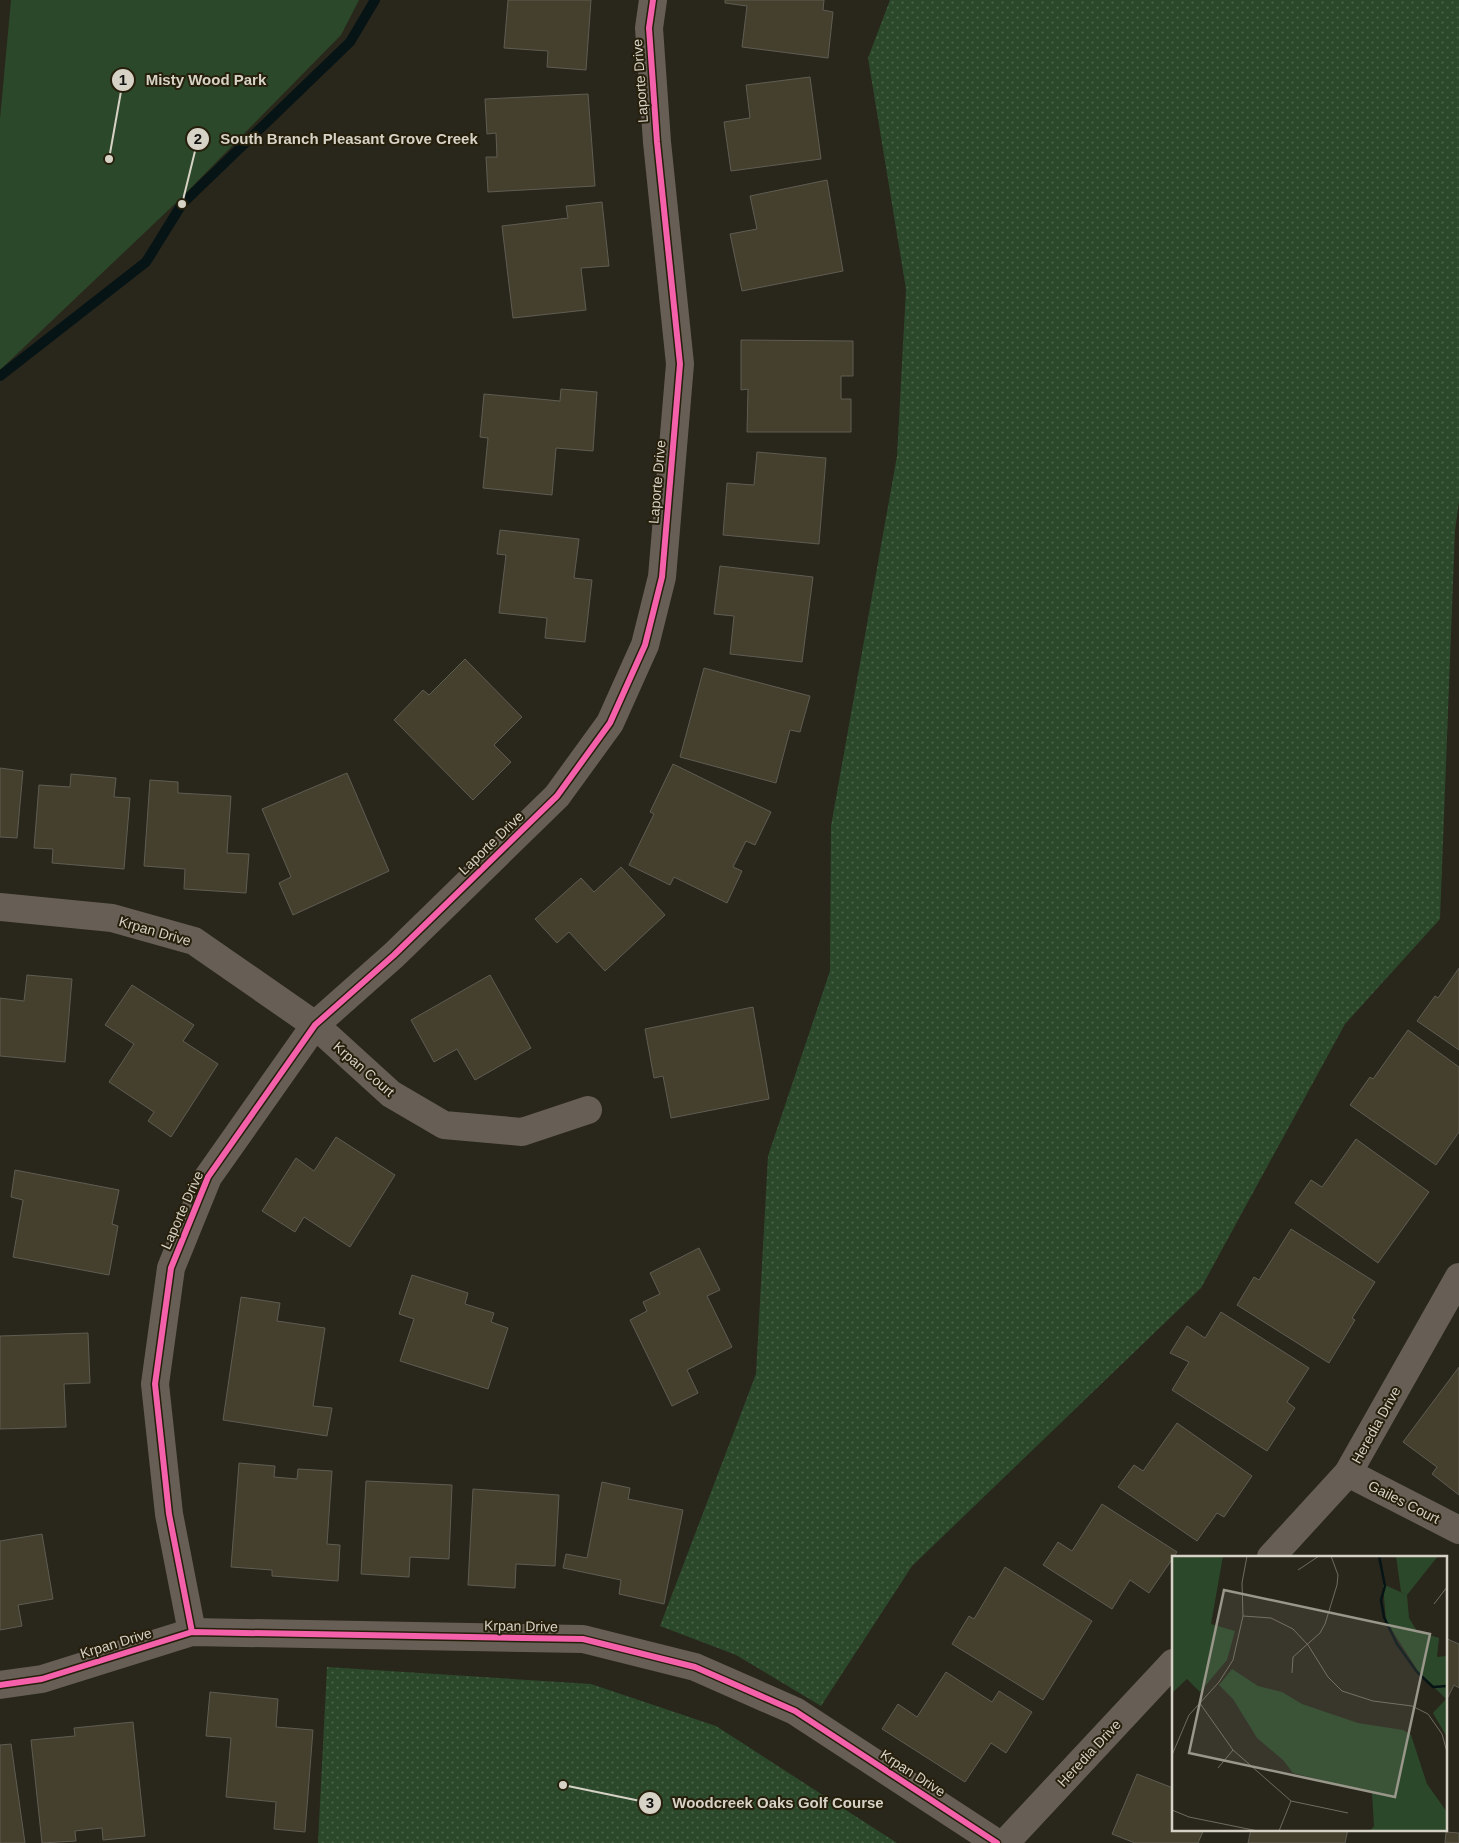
<svg xmlns="http://www.w3.org/2000/svg" width="1459" height="1843" viewBox="0 0 1459 1843" font-family="Helvetica,sans-serif">
	<style>
		.grass { fill: url(#grass-dots) }
		.park { fill: #2b492a }
		.lines { fill: none; stroke-linecap: round; stroke-linejoin: round }
		.stream { stroke: #071416; stroke-width: 10 }
		.building { fill: #45402e; stroke: #5f5c53 }
		.street { stroke: #675f56; stroke-width: 28 }
		.cycleway-casing { stroke: #261f0b; stroke-width: 9 }
		.cycleway { stroke: #f560ab; stroke-width: 6 }
		.labels { text-anchor: middle; dominant-baseline: central; stroke-width: 4; stroke-linejoin: round; paint-order: stroke }
		.street-label { font-size: 14px; fill: #d6d2c6; stroke: #261f0b }
		.inset-river { fill: none; stroke: #071416; stroke-width: 2.5 }
		.inset-road { fill: none; stroke: #6e6b5f; stroke-width: 1 }
		.view { fill: #99968a; fill-opacity: 0.15; stroke: #99968a; stroke-width: 2.5 }
		.inset-edge { fill: none; stroke: #d6d2c6; stroke-width: 2.5 }
		.leader { fill: none; stroke: #d6d2c6; stroke-width: 2 }
		.callout-dot { fill: #d6d2c6; stroke: #261f0b; stroke-width: 2 }
		.mark-label { font-size: 15px; text-anchor: middle; font-weight: bold; fill: #111 }
		.callout-label { font-size: 15px; text-anchor: middle; font-weight: bold; fill: #d6d2c6; stroke: #261f0b; stroke-width: 4; stroke-linejoin: round; paint-order: stroke }
	</style>
	<defs>
		<pattern id="grass-dots" width="8" height="8" patternUnits="userSpaceOnUse" patternTransform="scale(1.25)"><rect width="8" height="8" fill="#2b492a"/><path d="M2 2h.1M6 6h.1" fill="none" stroke="#496247" stroke-width="1.8" stroke-linecap="round"/></pattern>
	</defs>
	<rect width="100%" height="100%" fill="#29261b"/>
	<g class="grass">
		<polygon points="890,0 1459,0 1459,502 1455,530 1440,919 1345,1024 1201,1288 912,1566 821,1706 736,1655 660,1626 756,1374 768,1156 830,971 831,826 897,456 906,289 868,58"/>
		<polygon points="327,1667 591,1684 716,1726 897,1843 318,1843"/>
	</g>
	<polygon class="park" points="11,0 359,0 341,35 180,199 0,370 0,119"/>
	<g class="lines">
		<polyline class="stream" points="0,376 146,262 182,204 350,42 375,0"/>
	</g>
	<g class="building">
		<polygon points="508,0 591,0 586,70 547,67 548,51 504,48"/>
		<polygon points="725,0 824,0 823,10 833,12 828,58 742,47 747,6 725,3"/>
		<polygon points="810,77 821,159 731,171 724,122 750,118 746,85"/>
		<polygon points="588,94 595,186 488,192 486,157 497,157 496,133 487,134 485,99"/>
		<polygon points="827,180 843,271 742,291 730,234 757,229 750,196"/>
		<polygon points="602,202 609,266 581,268 586,310 513,318 502,226 568,218 566,206"/>
		<polygon points="741,340 853,341 853,376 841,376 841,399 851,399 851,432 747,432 748,389 741,390"/>
		<polygon points="561,389 597,392 593,451 556,448 552,495 483,488 488,438 480,437 484,394 560,401"/>
		<polygon points="757,452 826,458 819,544 723,535 727,483 754,485"/>
		<polygon points="500,530 579,539 574,578 592,580 585,642 545,638 547,618 499,613 506,555 497,554"/>
		<polygon points="720,566 813,577 802,662 730,654 734,616 714,614"/>
		<polygon points="465,659 522,717 494,745 511,762 473,800 394,720 423,690 429,695"/>
		<polygon points="704,668 810,696 800,732 790,730 776,783 680,757"/>
		<polygon points="673,764 771,812 755,845 746,841 733,867 742,871 727,903 674,877 670,885 629,865 654,814 650,812"/>
		<polygon points="0,768 23,771 17,838 0,837"/>
		<polygon points="347,773 389,871 293,915 279,883 291,877 262,809"/>
		<polygon points="71,774 116,778 114,797 130,798 124,869 52,863 53,849 34,848 39,785 70,787"/>
		<polygon points="150,780 178,782 178,793 231,796 227,853 249,854 246,893 184,889 185,869 144,866"/>
		<polygon points="621,867 665,915 605,971 569,932 557,943 535,919 581,878 594,892"/>
		<polygon points="1459,968 1459,1050 1417,1021 1435,996 1438,998"/>
		<polygon points="27,975 72,979 65,1062 0,1056 0,998 24,1001"/>
		<polygon points="490,975 531,1048 475,1080 457,1049 434,1062 411,1020"/>
		<polygon points="132,985 194,1025 183,1041 218,1064 171,1137 148,1121 154,1112 109,1082 134,1044 105,1025"/>
		<polygon points="753,1007 769,1099 671,1118 663,1076 654,1078 645,1029"/>
		<polygon points="1408,1030 1459,1067 1459,1132 1436,1165 1350,1105 1370,1077 1373,1079"/>
		<polygon points="336,1137 395,1175 350,1247 304,1217 295,1232 262,1211 296,1158 314,1171"/>
		<polygon points="1356,1139 1429,1192 1378,1263 1295,1203 1311,1180 1322,1187"/>
		<polygon points="15,1170 119,1190 112,1224 118,1226 109,1275 13,1257 23,1200 11,1197"/>
		<polygon points="1291,1229 1375,1282 1352,1318 1355,1320 1329,1363 1237,1305 1254,1277 1259,1280"/>
		<polygon points="699,1248 720,1290 707,1296 732,1347 687,1370 698,1393 672,1406 630,1320 647,1311 643,1302 660,1294 650,1273"/>
		<polygon points="412,1275 468,1293 465,1304 494,1313 491,1322 508,1328 488,1389 400,1361 414,1319 399,1314"/>
		<polygon points="241,1297 280,1303 277,1321 325,1328 313,1406 332,1408 327,1436 223,1420"/>
		<polygon points="1221,1312 1309,1368 1287,1402 1295,1408 1267,1451 1172,1390 1189,1362 1170,1353 1187,1326 1205,1338"/>
		<polygon points="88,1333 90,1383 64,1384 66,1427 0,1429 0,1336"/>
		<polygon points="1459,1367 1459,1495 1432,1474 1437,1467 1403,1442"/>
		<polygon points="1177,1423 1252,1476 1224,1517 1217,1513 1197,1541 1118,1487 1134,1465 1143,1471"/>
		<polygon points="239,1463 275,1466 274,1477 297,1479 298,1469 332,1471 327,1544 340,1545 338,1581 272,1576 272,1570 231,1567"/>
		<polygon points="366,1481 452,1485 449,1559 410,1557 409,1577 361,1574"/>
		<polygon points="602,1482 630,1488 628,1499 683,1510 664,1604 619,1594 621,1580 563,1568 566,1554 587,1558"/>
		<polygon points="473,1489 559,1495 555,1566 516,1564 515,1588 468,1585"/>
		<polygon points="1102,1504 1177,1552 1149,1593 1130,1580 1112,1609 1043,1565 1058,1542 1072,1551"/>
		<polygon points="42,1534 53,1599 18,1605 22,1626 0,1630 0,1541"/>
		<polygon points="1005,1567 1092,1621 1043,1700 952,1644 969,1616 974,1619"/>
		<polygon points="1445,1638 1459,1644 1459,1688 1454,1685 1445,1703"/>
		<polygon points="946,1672 992,1702 999,1691 1032,1712 1006,1753 991,1743 965,1782 882,1729 898,1704 917,1717"/>
		<polygon points="210,1692 278,1699 276,1727 313,1730 305,1832 274,1829 276,1802 226,1797 231,1738 206,1736"/>
		<polygon points="133,1722 145,1836 103,1840 102,1828 75,1831 76,1841 42,1843 31,1740 75,1736 74,1728"/>
		<polygon points="11,1744 25,1843 0,1843 0,1745"/>
		<polygon points="1137,1774 1173,1788 1173,1829 1204,1829 1198,1843 1135,1843 1112,1834"/>
		<polygon points="1251,1829 1348,1829 1345,1843 1248,1843"/>
		<polygon points="1446,1832 1459,1833 1459,1843 1445,1843"/>
	</g>
	<g class="lines">
		<g class="street">
			<polyline points="0,907 112,918 194,941 315,1025 391,1094 444,1125 522,1132 588,1110"/>
			<polyline points="1348,1473 1459,1530"/>
			<polyline points="1271,1557 1348,1473 1459,1277"/>
			<polyline points="192,1632 169,1514 155,1384 171,1268 208,1177 315,1025 394,955 557,796 610,723 645,645 662,577 680,364 657,142 649,28 653,0"/>
			<polyline points="0,1685 42,1679 192,1632 583,1639 695,1667 795,1711 997,1843"/>
			<polyline points="1005,1843 1173,1663"/>
		</g>
		<g class="cycleway-casing">
			<g id="cycleway">
				<polyline points="192,1632 169,1514 155,1384 171,1268 208,1177 315,1025 394,955 557,796 610,723 645,645 662,577 680,364 657,142 649,28 653,0"/>
				<polyline points="0,1685 42,1679 192,1632 583,1639 695,1667 795,1711 997,1843"/>
			</g>
		</g>
		<use href="#cycleway" class="cycleway"/>
	</g>
	<g class="labels">
		<g class="street-label">
			<text transform="translate(640 81) rotate(-94)">Laporte Drive</text>
			<text transform="translate(657 482) rotate(-85)">Laporte Drive</text>
			<text transform="translate(491 843) rotate(-44)">Laporte Drive</text>
			<text transform="translate(155 931) rotate(16)">Krpan Drive</text>
			<text transform="translate(364 1069) rotate(41)">Krpan Court</text>
			<text transform="translate(182 1210) rotate(-66)">Laporte Drive</text>
			<text transform="translate(1376 1425) rotate(-61)">Heredia Drive</text>
			<text transform="translate(1404 1502) rotate(27)">Gailes Court</text>
			<text transform="translate(521 1626) rotate(1)">Krpan Drive</text>
			<text transform="translate(116 1643) rotate(-17)">Krpan Drive</text>
			<text transform="translate(1089 1753) rotate(-47)">Heredia Drive</text>
			<text transform="translate(913 1773) rotate(33)">Krpan Drive</text>
		</g>
	</g>
	<g transform="translate(1172 1556)">
		<rect width="275" height="275" fill="#29261b"/>
		<path d="M0,0H51L39,68L63,75L55,104L28,136L15,123L0,137ZM224,0H266L235,39L229,36ZM60,113L86,130L110,136L130,148L186,167L231,174L239,179L255,228L275,256V275H198L202,270L200,237L121,217L111,204L85,182L61,143L47,129Z" fill="#2b492a"/>
		<path d="M211,28L235,39L237,62L245,75L267,82L265,101L275,100V181L261,157L274,143L246,115L214,65Z" fill="#2b492a"/>
		<path class="inset-river" d="M207,0L213,30L209,44L212,61L225,88L245,116L261,131L275,130"/>
		<path class="inset-road" d="M126,14L147,0M262,48L275,31M71,60L99,62L121,73L136,89L156,121L170,135L201,145L240,150L256,158L270,178L275,196M120,117L121,101L148,77L153,68L165,29L166,19L159,0M27,146L61,194L119,245L176,257M0,199L17,159L47,126L61,104L71,60L70,27L75,0M46,212L61,194M0,254L17,261L86,275M107,275L119,245"/>
		<path class="view" d="M52,34L258,78L223,241L17,197Z"/>
		<rect width="275" height="275" class="inset-edge"/>
	</g>
	<path class="leader" d="M109 159L123 80M182 204L198 139M563 1785L650 1803"/>
	<g class="callout-dot">
		<circle cx="109" cy="159" r="5"/>
		<circle cx="182" cy="204" r="5"/>
		<circle cx="563" cy="1785" r="5"/>
		<circle cx="123" cy="80" r="12"/>
		<circle cx="198" cy="139" r="12"/>
		<circle cx="650" cy="1803" r="12"/>
	</g>
	<g class="mark-label">
		<text x="123" y="85">1</text>
		<text x="198" y="144">2</text>
		<text x="650" y="1808">3</text>
	</g>
	<g class="callout-label">
		<text x="206" y="85">Misty Wood Park</text>
		<text x="349" y="144">South Branch Pleasant Grove Creek</text>
		<text x="778" y="1808">Woodcreek Oaks Golf Course</text>
	</g>
</svg>
